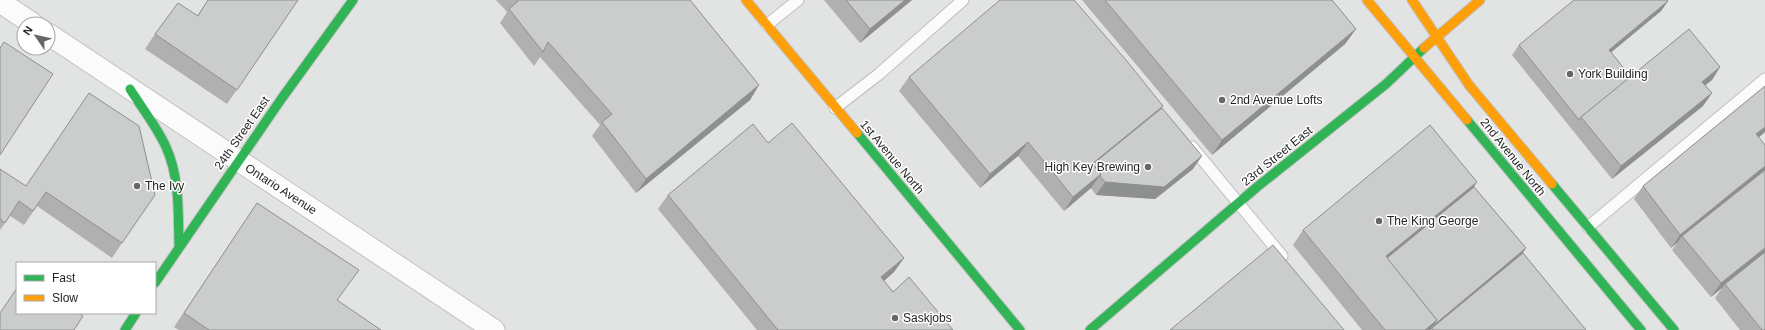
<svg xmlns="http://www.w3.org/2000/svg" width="1765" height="330" viewBox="0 0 1765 330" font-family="Helvetica,sans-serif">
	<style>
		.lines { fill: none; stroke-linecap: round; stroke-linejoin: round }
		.lane-casing { stroke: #bfc1c0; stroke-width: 13 }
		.street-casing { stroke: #bfc1c0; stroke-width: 23 }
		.fast-casing { stroke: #bfc1c0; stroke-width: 11 }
		.slow-casing { stroke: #bfc1c0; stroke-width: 11 }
		.lane { stroke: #fbfbfb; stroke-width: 11 }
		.street { stroke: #fbfbfb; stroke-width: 21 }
		.fast { stroke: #30b455; stroke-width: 9 }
		.slow { stroke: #ff9f0a; stroke-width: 9 }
		.wall { fill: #afb0af }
		.shaded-wall { fill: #8e908f }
		.building { fill: #cbcdcc; stroke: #8e908f }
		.poi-dot { fill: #666866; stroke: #fff; stroke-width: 1.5 }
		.labels { text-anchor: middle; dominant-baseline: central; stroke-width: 3; stroke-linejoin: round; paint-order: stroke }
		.poi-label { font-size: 12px; fill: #232523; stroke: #fff; text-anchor: start }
		.street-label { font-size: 12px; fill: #232523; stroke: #fff }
	</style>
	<rect width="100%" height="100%" fill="#e2e4e3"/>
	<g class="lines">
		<g class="lane-casing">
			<g id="lane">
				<polyline points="767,25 798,0"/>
				<polyline points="835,108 879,74 963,0"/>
				<polyline points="1192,147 1282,256"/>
				<polyline points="1588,227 1765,79"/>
			</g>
		</g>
		<g class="street-casing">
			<g id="street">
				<polyline points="0,2 33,24"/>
				<polyline points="48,34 494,330"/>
			</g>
		</g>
		<g class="fast-casing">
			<g id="fast">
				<path d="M130,89C142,108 157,127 166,147C180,178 178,212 179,245"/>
				<polyline points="1467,120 1641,330"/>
				<polyline points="857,133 1020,330"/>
				<polyline points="1552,184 1674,330"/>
				<polyline points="155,283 282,98 353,0"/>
				<polyline points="125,330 136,313"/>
				<polyline points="1090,330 1257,187 1386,84 1424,48"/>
			</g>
		</g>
		<g class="slow-casing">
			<g id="slow">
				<polyline points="746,0 857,133"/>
				<polyline points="1367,0 1467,120"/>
				<polyline points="1412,0 1469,85 1552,184"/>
				<polyline points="1424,48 1480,0"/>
			</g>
		</g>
		<use href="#lane" class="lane"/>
		<use href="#street" class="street"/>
		<use href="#fast" class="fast"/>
		<use href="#slow" class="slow"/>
	</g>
	<g class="wall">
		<polygon points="208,0 298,0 227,104 145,49 155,34 197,16"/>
		<polygon points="496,0 690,0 759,85 750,100 636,193 592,136 600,125 540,57 534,66 500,23 507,12"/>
		<polygon points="824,0 912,0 860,43"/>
		<polygon points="1082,0 1332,0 1356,29 1345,44 1212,155"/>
		<polygon points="1668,1 1661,11 1611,52 1631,77 1720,67 1712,80 1705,85 1712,93 1703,106 1612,179 1512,55 1519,45"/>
		<polygon points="909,77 1163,106 1162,108 1193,169 1155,199 1096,195 1091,188 1064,211 1018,156 980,188 899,91"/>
		<polygon points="1765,86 1765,132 1759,137 1765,330 1740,330 1715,298 1722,288 1711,297 1672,250 1678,242 1671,248 1634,199 1643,186"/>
		<polygon points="80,107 122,243 112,258 37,206 24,225 10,216 0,230 0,169 26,186"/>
		<polygon points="768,143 904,258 894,272 884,281 893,292 953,330 757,330 658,209 668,195"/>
		<polygon points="1477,182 1474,187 1526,248 1523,253 1586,330 1362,330 1293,245 1303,230"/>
		<polygon points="257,203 337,301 381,330 179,330 174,327"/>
	</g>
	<g class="shaded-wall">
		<polygon points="905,0 912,0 860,43 870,29"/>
		<polygon points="1668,1 1661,11 1602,60 1609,50"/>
		<polygon points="1356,29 1345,44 1212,155 1222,140"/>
		<polygon points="1720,67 1712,80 1693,95 1702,82"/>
		<polygon points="759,85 750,100 636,193 646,179"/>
		<polygon points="1712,93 1703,106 1612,179 1621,166"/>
		<polygon points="1765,127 1765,132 1747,147 1756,134"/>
		<polygon points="1028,142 1018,156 980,188 990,174"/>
		<polygon points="1202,156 1193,169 1155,199 1096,195 1105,182"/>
		<polygon points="1765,166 1765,172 1682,236 1678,242 1671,248 1680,235"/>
		<polygon points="1101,174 1091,188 1064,211 1073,197"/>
		<polygon points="1477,182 1467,197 1384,264 1386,256"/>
		<polygon points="1526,248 1519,258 1430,330 1434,325"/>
		<polygon points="1765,248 1765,254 1725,284 1722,288 1711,297 1721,283"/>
		<polygon points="904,258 894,272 871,292 881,277"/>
		<polygon points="1437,320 1430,330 1425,330"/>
	</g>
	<g class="building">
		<polygon points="208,0 298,0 237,90 155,34 178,3 198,16"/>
		<polygon points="518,0 690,0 759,85 646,179 602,122 612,114 548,42 543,52 509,9 518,1"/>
		<polygon points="846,0 905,0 870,29"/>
		<polygon points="1000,0 1074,0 1126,60 1163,106 1092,164 1101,174 1073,197 1028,142 990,174 909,77"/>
		<polygon points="1105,0 1332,0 1356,29 1222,140"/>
		<polygon points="1574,0 1667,0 1668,1 1609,50 1631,77 1581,117 1579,120 1519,45"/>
		<polygon points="1689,29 1720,67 1702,82 1712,93 1621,166 1581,117"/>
		<polygon points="4,42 53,74 0,155 0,48"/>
		<polygon points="1765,86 1765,127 1756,134 1765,145 1765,166 1680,235 1643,186"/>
		<polygon points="89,93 139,126 155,195 122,243 46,192 33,211 19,201 5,223 0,219 0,169 26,186"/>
		<polygon points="1162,108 1202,156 1164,187 1105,182 1100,176 1101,174 1093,164"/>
		<polygon points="792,123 904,258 881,277 893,292 909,277 953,330 778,330 668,195 753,124 768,143"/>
		<polygon points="1430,125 1477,182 1386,256 1437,320 1425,330 1385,330 1303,230"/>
		<polygon points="1765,170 1765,248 1721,283 1682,236"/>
		<polygon points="1474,187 1526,248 1434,325 1437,320 1387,258"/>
		<polygon points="257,203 359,270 337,300 381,330 209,330 184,313"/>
		<polygon points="1273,245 1344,330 1170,330"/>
		<polygon points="1765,252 1765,329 1764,330 1762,330 1725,284"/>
		<polygon points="1523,253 1586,330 1433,330 1432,328"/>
		<polygon points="17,288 17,313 78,313 83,316 74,330 0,330 0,313"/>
	</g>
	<g class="poi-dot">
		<circle cx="1570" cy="74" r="4"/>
		<circle cx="1222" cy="100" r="4"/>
		<circle cx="1148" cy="167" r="4"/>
		<circle cx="137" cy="186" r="4"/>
		<circle cx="1379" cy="221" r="4"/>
		<circle cx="895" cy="318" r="4"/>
	</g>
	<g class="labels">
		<g class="poi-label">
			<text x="1578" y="74">York Building</text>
			<text x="1230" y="100">2nd Avenue Lofts</text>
			<text x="1140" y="167" text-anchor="end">High Key Brewing</text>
			<text x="145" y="186">The Ivy</text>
			<text x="1387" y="221">The King George</text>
			<text x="903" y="318">Saskjobs</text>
		</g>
		<g class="street-label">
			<text transform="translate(242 133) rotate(-55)">24th Street East</text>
			<text transform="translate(1277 156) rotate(-39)">23rd Street East</text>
			<text transform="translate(892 157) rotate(50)">1st Avenue North</text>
			<text transform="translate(1513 157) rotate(51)">2nd Avenue North</text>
			<text transform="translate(281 189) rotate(33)">Ontario Avenue</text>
		</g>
	</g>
	<rect x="16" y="262" width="140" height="52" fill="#ffffff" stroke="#a7a8a7"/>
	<rect x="24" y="275" width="20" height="6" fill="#30b455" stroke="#a7a8a7"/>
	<text x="52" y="282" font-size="12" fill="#232523">Fast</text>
	<rect x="24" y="295" width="20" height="6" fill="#ff9f0a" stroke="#a7a8a7"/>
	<text x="52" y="302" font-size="12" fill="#232523">Slow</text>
	<g transform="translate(36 36) rotate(304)"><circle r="19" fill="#ffffff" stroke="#a7a8a7"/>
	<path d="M0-3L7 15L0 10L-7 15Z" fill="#666866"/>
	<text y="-6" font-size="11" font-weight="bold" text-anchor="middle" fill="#232523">N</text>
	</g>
</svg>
